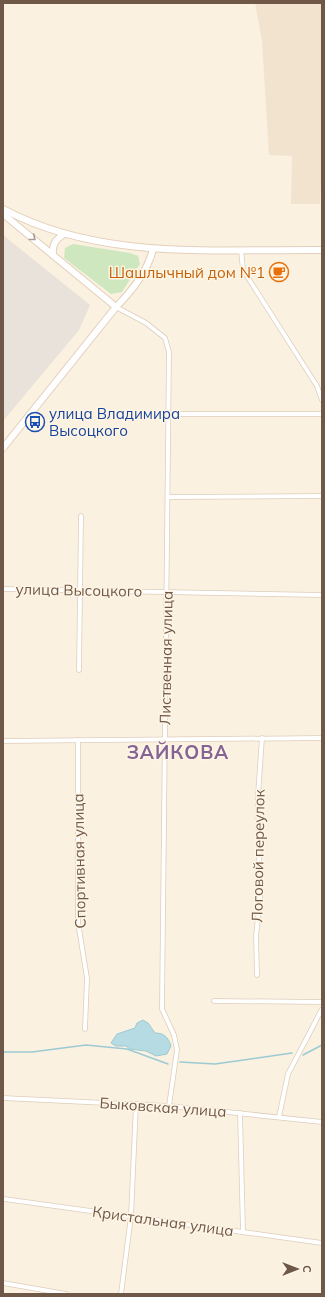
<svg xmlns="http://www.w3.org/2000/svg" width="325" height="1297" viewBox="0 0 325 1297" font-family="Mulish,sans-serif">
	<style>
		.residential { fill: #f2e3cf }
		.industrial { fill: #e9e2db }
		.green { fill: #cee7bf }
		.water { fill: #b6dbe3; stroke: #9ccad4 }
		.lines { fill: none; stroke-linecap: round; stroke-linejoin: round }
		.stream { stroke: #9ccad4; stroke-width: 1.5 }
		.minor-casing { stroke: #decdbc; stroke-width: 5.5 }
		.secondary-casing { stroke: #e3cfbb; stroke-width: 8 }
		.minor { stroke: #fff; stroke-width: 4 }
		.secondary { stroke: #fff; stroke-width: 6 }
		.oneway { stroke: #a99b91 }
		.labels { text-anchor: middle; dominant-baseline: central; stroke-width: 3; stroke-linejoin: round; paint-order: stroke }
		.food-label { font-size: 15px; fill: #c56008; stroke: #fef5e5; text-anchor: end }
		.transit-label { font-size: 15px; fill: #164399; stroke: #fef5e5; text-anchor: start }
		.street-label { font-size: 15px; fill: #705848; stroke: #fef5e5 }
		.district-label { font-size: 19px; font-weight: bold; letter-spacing: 1px; fill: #856494; stroke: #fef5e5 }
	</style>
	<rect width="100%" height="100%" fill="#fbf1e0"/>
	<polygon class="residential" points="255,3 322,3 322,162 320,204 291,204 292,156 269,155 262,41"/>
	<polygon class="industrial" points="3,235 90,305 79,330 3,421"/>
	<polygon class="green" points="73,244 130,253 138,256 140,264 122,292 111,294 64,258 65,248"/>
	<path class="water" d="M143,1020L148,1023L155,1033C164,1033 168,1037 171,1046L167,1054L156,1056L146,1051L130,1049L126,1046H116L111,1043L117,1034L135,1028L137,1023Z"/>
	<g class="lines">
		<g class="stream">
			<polyline points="3,1052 32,1052 86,1045 127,1049 168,1064"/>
			<polyline points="303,1055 322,1045"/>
			<polyline points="180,1062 215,1064 292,1053"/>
		</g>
		<g class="minor-casing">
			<g id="minor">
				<polyline points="241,250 243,270 317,386 322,400"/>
				<polyline points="116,307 146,323 165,338 169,352 162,1009 174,1035 177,1050 169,1106"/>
				<polyline points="169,414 322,414"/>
				<polyline points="168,497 322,496"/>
				<polyline points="3,589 322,595"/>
				<polyline points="79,670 81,516"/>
				<polyline points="78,740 78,922 87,978 85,1029"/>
				<polyline points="3,741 322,738"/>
				<polyline points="257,975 256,936 260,899 258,795 262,738"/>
				<polyline points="214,1001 322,1002"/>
				<polyline points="3,1098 169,1106 322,1122"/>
				<polyline points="240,1113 243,1232"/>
				<polyline points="279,1117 288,1074 322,1009"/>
				<polyline points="4,1199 322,1243"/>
				<polyline points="3,1283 66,1294"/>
				<polyline points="121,1294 131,1216 136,1104"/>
			</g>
		</g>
		<g class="secondary-casing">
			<g id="secondary">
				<path d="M3,209C100,261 216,249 322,250"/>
				<polyline points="3,214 116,307"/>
				<path d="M53,255C52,245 55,240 64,234"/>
				<path d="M3,448L116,307C131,292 148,270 153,249"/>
			</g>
		</g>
		<use href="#minor" class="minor"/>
		<use href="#secondary" class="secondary"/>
	</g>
	<defs><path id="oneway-chevron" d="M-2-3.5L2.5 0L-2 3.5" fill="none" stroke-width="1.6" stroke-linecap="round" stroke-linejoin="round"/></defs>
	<use class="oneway" href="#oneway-chevron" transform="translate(33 238) rotate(39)"/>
	<defs>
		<g id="cafe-ring" transform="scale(1)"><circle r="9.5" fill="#fef5e5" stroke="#e8710a" stroke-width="1.5"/><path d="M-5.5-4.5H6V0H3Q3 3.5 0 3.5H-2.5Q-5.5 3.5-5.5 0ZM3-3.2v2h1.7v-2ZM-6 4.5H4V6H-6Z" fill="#e8710a"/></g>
		<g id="bus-ring" transform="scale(1)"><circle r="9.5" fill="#fef5e5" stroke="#1a4fb4" stroke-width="1.5"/><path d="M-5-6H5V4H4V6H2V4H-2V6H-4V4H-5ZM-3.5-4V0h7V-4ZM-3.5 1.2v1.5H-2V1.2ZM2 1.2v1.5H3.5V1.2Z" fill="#1a4fb4"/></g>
	</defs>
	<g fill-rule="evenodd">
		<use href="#cafe-ring" x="279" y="272"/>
		<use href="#bus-ring" x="35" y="422"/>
	</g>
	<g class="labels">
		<g class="food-label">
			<text x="265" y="272">Шашлычный дом №1</text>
		</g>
		<g class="transit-label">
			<text x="49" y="413">улица Владимира<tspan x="49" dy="17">Высоцкого</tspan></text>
		</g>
		<g class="street-label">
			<text transform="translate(79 590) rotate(1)">улица Высоцкого</text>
			<text transform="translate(166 658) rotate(-89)">Лиственная улица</text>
			<text transform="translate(258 856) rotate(-89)">Логовой переулок</text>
			<text transform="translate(79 861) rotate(-91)">Спортивная улица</text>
			<text transform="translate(163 1107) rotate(4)">Быковская улица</text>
			<text transform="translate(163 1221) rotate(8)">Кристальная улица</text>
		</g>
		<g class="district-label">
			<text x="178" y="752">ЗАЙКОВА</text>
		</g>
	</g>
	<rect width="325" height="1297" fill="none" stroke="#705848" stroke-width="8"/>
	<g transform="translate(297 1269) rotate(90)" stroke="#fef5e5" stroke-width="3" paint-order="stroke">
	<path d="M0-3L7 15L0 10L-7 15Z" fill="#705848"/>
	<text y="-6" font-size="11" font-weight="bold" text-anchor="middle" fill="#705848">С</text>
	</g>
</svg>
